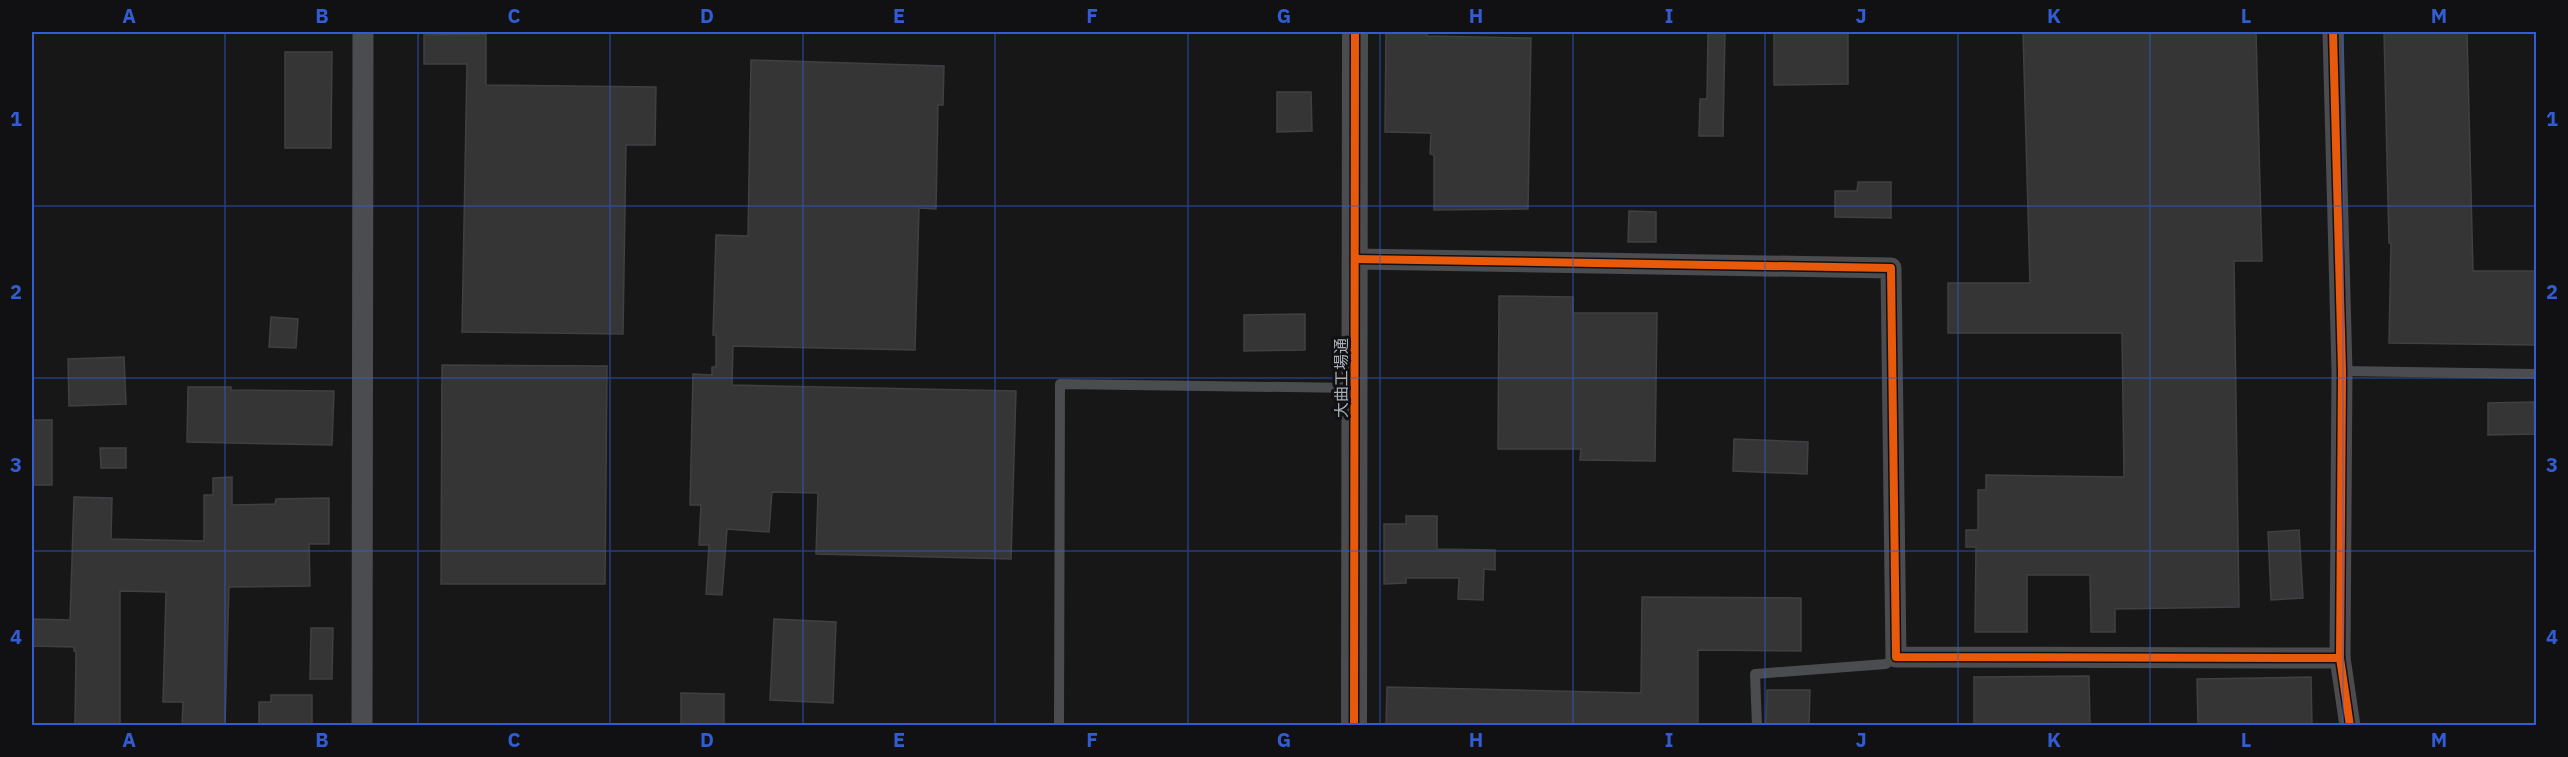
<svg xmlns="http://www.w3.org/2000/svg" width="2568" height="757" viewBox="0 0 2568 757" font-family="'IBM Plex Sans','Noto Sans JP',sans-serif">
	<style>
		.building { fill: #353536; stroke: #3f4043; stroke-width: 1.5 }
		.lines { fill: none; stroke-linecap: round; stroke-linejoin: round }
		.service { stroke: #4b4c50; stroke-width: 10 }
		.minor { stroke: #4b4c50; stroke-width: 21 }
		.tertiary { stroke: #4b4c50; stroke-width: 26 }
		.cycleway-casing { stroke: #111113; stroke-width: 11 }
		.cycleway { stroke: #e8590c; stroke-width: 8 }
		.grid { fill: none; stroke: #325cd3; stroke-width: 1.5; stroke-opacity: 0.55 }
		.labels { text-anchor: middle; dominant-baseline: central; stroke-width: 6; stroke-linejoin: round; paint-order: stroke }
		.street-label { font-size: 16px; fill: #a8adb8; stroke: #111113 }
		.neatline { fill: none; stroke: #325cd3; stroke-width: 2 }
		.grid-label { font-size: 20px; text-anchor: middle; font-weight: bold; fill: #325cd3 }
	</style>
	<rect width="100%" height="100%" fill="#171717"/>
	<g class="building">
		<polygon points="1386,32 1427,32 1427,36 1531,38 1528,209 1434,210 1434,155 1430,154 1431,133 1385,132"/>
		<polygon points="1708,32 1725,32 1723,136 1699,136 1700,99 1707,99"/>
		<polygon points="1774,32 1848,32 1848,84 1774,85"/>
		<polygon points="2023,32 2256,32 2262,261 2234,261 2239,607 2115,609 2115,632 2091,632 2090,575 2027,575 2027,632 1975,632 1976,547 1966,547 1966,530 1978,530 1978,490 1986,490 1986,475 2124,477 2122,333 1948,333 1948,283 2030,283"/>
		<polygon points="2384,32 2467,32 2473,271 2536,271 2536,345 2389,343 2391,243 2389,243"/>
		<polygon points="486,34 486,85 656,87 655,145 626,145 623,334 462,332 467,64 424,64 424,35"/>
		<polygon points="285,52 332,52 331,148 285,148"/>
		<polygon points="751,60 944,66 943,105 938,105 936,209 919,208 915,350 733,346 732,385 1016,391 1011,559 816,554 818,493 772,492 769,532 727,529 722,595 706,594 709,545 699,545 701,505 690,505 693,374 712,375 712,367 716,367 716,335 713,335 716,235 748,236"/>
		<polygon points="1277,92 1311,92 1312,131 1277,132"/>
		<polygon points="1858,182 1891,182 1891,218 1835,217 1835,191 1857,191"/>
		<polygon points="1629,211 1656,212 1656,242 1628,242"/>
		<polygon points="1499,296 1573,297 1573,313 1657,313 1655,461 1580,460 1581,449 1498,449"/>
		<polygon points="1305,314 1305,350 1244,351 1244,315"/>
		<polygon points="271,317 298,319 296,348 269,347"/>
		<polygon points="124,357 126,404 69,406 68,359"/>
		<polygon points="442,365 607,366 605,584 441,584"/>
		<polygon points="188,387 231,387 231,390 334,391 332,445 187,442"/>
		<polygon points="2534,402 2535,434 2488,435 2488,403"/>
		<rect x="32" y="420" width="20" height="65"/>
		<polygon points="1734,439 1808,442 1807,474 1733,471"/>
		<polygon points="100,448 126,448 126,468 101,468"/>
		<polygon points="232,477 232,505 275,504 276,499 329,498 329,544 309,544 310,586 229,587 225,726 182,726 183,702 163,702 166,592 120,591 120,726 75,726 76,651 74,651 74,647 32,646 32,619 70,620 74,497 112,498 111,539 204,541 204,495 213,495 213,478"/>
		<polygon points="1406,516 1437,516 1437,549 1495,550 1495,570 1484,569 1483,600 1458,599 1459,578 1406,578 1406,583 1384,584 1384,524 1406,524"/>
		<polygon points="2299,530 2303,598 2271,600 2268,532"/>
		<polygon points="1642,597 1801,598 1801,651 1698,650 1698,726 1386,726 1387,687 1641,693"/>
		<polygon points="774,619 836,622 833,703 770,700"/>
		<polygon points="311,628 333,628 332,679 310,679"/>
		<polygon points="2089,676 2090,726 1974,726 1974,677"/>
		<polygon points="2311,677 2312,726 2198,726 2197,679"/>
		<polygon points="1767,690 1810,690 1809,726 1766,726"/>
		<polygon points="681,693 724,694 724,726 681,726"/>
		<polygon points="271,695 312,695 312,726 259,726 259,702 271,702"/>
	</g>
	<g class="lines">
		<g class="service">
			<polyline points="2342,371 2536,374"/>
			<polyline points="1059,726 1060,384 1354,388"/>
			<polyline points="1757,726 1755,674 1886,664 1896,657"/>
		</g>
		<g class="minor">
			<polyline points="2333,32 2342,371 2340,658 2350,726"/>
			<polyline points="1355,259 1891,268 1896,657 2340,658"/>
			<polyline points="362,726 363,32"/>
		</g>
		<polyline class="tertiary" points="1354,726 1355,32"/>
		<g class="cycleway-casing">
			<g id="cycleway">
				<polyline points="2333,32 2342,371 2340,658 2350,726"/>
				<polyline points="1355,259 1891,268 1896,657 2340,658"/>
				<polyline points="1354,726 1355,32"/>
			</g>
		</g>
		<use href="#cycleway" class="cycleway"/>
	</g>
	<path class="grid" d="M225,32V726M418,32V726M610,32V726M803,32V726M995,32V726M1188,32V726M1380,32V726M1573,32V726M1765,32V726M1958,32V726M2150,32V726M2343,32V726M32,206H2536M32,378H2536M32,551H2536"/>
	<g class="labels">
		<g class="street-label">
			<text transform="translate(1341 378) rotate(-90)">大曲工場通</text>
		</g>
	</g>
	<rect width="2568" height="757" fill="none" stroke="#111113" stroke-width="66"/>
	<rect x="33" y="33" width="2502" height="691" class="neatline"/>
	<g class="grid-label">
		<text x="129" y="23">A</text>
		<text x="322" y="23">B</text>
		<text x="514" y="23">C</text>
		<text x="707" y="23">D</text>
		<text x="899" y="23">E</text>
		<text x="1092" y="23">F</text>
		<text x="1284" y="23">G</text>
		<text x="1476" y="23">H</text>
		<text x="1669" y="23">I</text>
		<text x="1861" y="23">J</text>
		<text x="2054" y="23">K</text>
		<text x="2246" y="23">L</text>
		<text x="2439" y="23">M</text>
		<text x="16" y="126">1</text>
		<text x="2552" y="126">1</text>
		<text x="16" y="299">2</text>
		<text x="2552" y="299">2</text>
		<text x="16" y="472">3</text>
		<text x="2552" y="472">3</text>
		<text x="16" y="644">4</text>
		<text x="2552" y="644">4</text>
		<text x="129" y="747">A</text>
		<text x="322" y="747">B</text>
		<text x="514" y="747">C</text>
		<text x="707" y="747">D</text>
		<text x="899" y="747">E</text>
		<text x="1092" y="747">F</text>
		<text x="1284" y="747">G</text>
		<text x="1476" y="747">H</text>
		<text x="1669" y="747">I</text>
		<text x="1861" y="747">J</text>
		<text x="2054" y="747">K</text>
		<text x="2246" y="747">L</text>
		<text x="2439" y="747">M</text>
	</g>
</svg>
